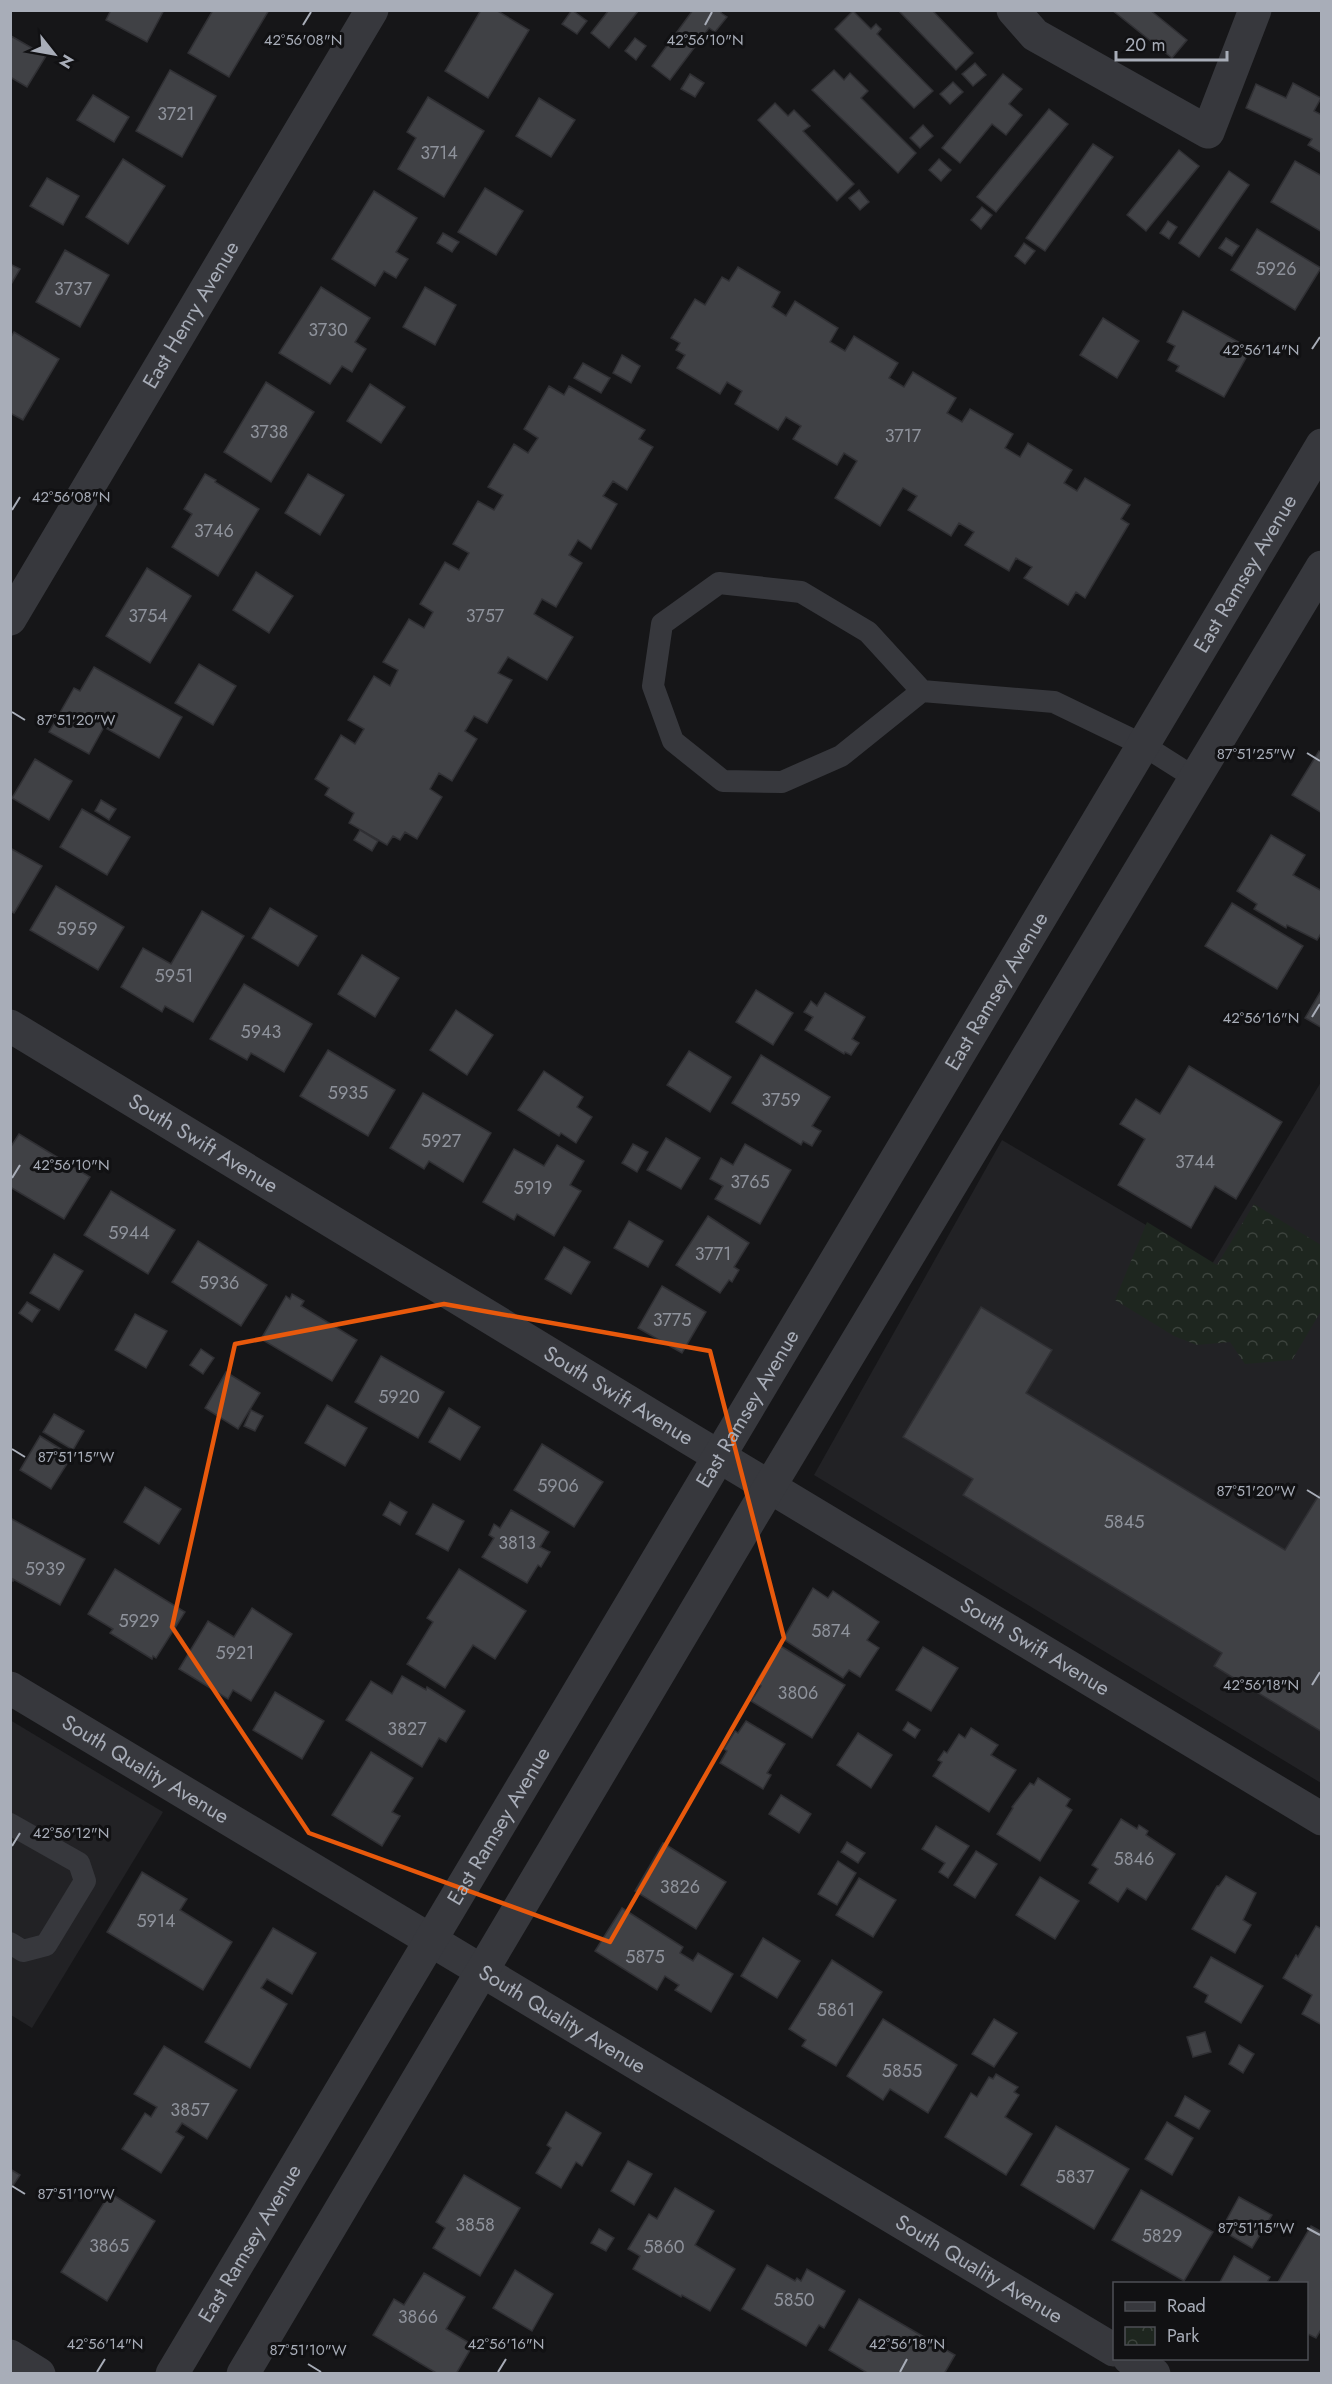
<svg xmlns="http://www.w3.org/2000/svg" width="1332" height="2384" viewBox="0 0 1332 2384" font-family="Jost,sans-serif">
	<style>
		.built { fill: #222225 }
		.park { fill: url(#park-crowns) }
		.building { fill: #404145; stroke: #303034; stroke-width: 1.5 }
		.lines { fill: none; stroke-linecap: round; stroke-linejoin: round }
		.service { stroke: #37383d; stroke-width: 22 }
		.minor { stroke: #37383d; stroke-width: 33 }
		.tertiary { stroke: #37383d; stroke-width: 33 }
		.marked { fill: none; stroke: #e8590c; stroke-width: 4.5; stroke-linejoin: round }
		.ticks { fill: none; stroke: #a8adb8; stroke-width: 2 }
		.labels { text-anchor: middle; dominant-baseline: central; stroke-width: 6; stroke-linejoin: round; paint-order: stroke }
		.number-label { font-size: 18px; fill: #8e929b }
		.street-label { font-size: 21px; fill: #a8adb8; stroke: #111113 }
		.ticks-label { font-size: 15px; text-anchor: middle; fill: #a8adb8; stroke: #111113; stroke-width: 6; stroke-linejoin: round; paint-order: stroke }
	</style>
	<defs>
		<pattern id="park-crowns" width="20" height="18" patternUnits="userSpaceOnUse" patternTransform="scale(1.5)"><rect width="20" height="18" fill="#1e261f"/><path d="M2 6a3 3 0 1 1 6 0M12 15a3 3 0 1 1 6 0" fill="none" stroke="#3c433d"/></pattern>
	</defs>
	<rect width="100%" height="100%" fill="#161618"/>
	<g class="built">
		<polygon points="1321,1082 1321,1783 814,1475 1002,1140 1212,1264"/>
		<polygon points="10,1720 163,1812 32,2028 11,2015"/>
	</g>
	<polygon class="park" points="1254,1204 1321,1245 1321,1311 1292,1360 1245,1364 1230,1342 1197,1345 1174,1336 1115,1300 1147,1222 1217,1265"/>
	<g class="building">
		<polygon points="111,10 164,10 147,42 106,20"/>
		<polygon points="213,10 269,10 229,77 188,53"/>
		<polygon points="481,10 496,10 529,30 488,98 445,71"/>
		<polygon points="572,10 587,21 577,34 562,24"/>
		<polygon points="609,10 639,10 609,48 591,33"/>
		<polygon points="693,10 722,10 721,13 727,17 715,32 709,28 670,80 652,66"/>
		<polygon points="898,10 932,10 973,53 956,70"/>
		<polygon points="1112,10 1150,10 1187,40 1172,58"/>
		<polygon points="853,11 871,29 876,24 881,29 877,34 933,91 914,108 835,29"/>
		<polygon points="11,36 46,56 27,87 10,77"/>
		<polygon points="635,38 646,46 636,60 625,51"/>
		<polygon points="975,63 986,75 973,86 962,74"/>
		<polygon points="170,70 216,96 182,157 136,131"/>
		<polygon points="834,70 844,80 850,73 868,91 861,98 916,153 898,173 812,90"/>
		<polygon points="690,74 704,83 695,97 681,89"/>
		<polygon points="1003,74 1022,89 1009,104 1022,115 1006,135 992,124 960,163 942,148"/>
		<polygon points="953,82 963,92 950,104 940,94"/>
		<polygon points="1293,83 1321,98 1314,111 1322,115 1322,153 1308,145 1312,139 1246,108 1256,84 1286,98"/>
		<polygon points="93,95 129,117 114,142 77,120"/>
		<polygon points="428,97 484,131 444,197 398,169 416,138 407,132"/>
		<polygon points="539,98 575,120 551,157 516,136"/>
		<polygon points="775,103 788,116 794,110 810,126 803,131 854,184 837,201 758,120"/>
		<polygon points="1049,109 1068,124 996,212 977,197"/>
		<polygon points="923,125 933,136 920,148 910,138"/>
		<polygon points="1093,144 1113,157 1045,251 1026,238"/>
		<polygon points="1179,150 1199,166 1146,231 1127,215"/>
		<polygon points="123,159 165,186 128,244 86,217"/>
		<polygon points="939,159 951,170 941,181 929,170"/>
		<polygon points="1295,161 1322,176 1322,232 1271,202"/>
		<polygon points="1229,171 1249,185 1199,257 1179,243"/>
		<polygon points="47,178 79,196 63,225 30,206"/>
		<polygon points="485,188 523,211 496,255 458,232"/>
		<polygon points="859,190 869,202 860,210 849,198"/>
		<polygon points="374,191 417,218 396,252 408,259 396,278 384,271 375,286 332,259"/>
		<polygon points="982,207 992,215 981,229 971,220"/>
		<polygon points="1168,221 1177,227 1169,239 1160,233"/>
		<polygon points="1257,229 1321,268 1295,310 1231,270"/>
		<polygon points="443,233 459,242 452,252 437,243"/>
		<polygon points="1226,238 1239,246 1232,256 1219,248"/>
		<polygon points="1024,243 1035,251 1025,264 1015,256"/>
		<polygon points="65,250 109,275 80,327 36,302"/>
		<polygon points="10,264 20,269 10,286"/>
		<polygon points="738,267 780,292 772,307 786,316 795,301 838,328 830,342 845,351 854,336 898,363 889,378 904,387 913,372 956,398 947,413 962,422 970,409 1013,434 1005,448 1020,457 1028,443 1072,470 1064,483 1077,491 1085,478 1130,505 1121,519 1129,524 1085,598 1076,592 1068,605 1024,578 1032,567 1016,558 1009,571 965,545 974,532 959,523 951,536 908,510 917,496 903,488 880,526 835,498 857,461 844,453 837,465 793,439 801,426 786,417 778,430 735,404 742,391 727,382 720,394 677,368 685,355 676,350 680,343 671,338 695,299 705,305 722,277 729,281"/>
		<polygon points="321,287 370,318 355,342 366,349 352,372 342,366 330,384 279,353"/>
		<polygon points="425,287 456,305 435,345 403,327"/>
		<polygon points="1183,311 1251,349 1224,397 1176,371 1179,366 1168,360 1175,346 1167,342"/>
		<polygon points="1103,318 1139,341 1117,378 1080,355"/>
		<polygon points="14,332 59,359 23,420 10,413 10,339"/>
		<polygon points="622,355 640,366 631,383 613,373"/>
		<polygon points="583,363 610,378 601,393 574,378"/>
		<polygon points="266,382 314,412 271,482 224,452"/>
		<polygon points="370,384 405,407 381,443 347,421"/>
		<polygon points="549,386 564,395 569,386 645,430 639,439 653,447 627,490 613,481 603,496 617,504 591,549 578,540 569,555 582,563 556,607 542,599 534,614 573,637 547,680 508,657 498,673 512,680 487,723 474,716 465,731 477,739 452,781 439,773 430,789 442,797 417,839 405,832 400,840 393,836 387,845 349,823 354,813 325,795 329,788 315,779 341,735 355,744 364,729 348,720 374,676 390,686 398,670 383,662 409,619 424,628 433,612 420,604 445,562 459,570 469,553 453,544 478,501 494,510 503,495 488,487 514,444 528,453 538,438 524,429"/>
		<polygon points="205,474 216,480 215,482 259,509 218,576 172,547 192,514 184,509"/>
		<polygon points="308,474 344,495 320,535 285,513"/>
		<polygon points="147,568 191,596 150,663 106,636"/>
		<polygon points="256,572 293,596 269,633 233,610"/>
		<polygon points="199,664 236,686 213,725 175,703"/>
		<polygon points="94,667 182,717 159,758 104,727 89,754 49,732 74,688 80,691"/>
		<polygon points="1319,751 1322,753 1322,813 1292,795"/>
		<polygon points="35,759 72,781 49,820 12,798"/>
		<polygon points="101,800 116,809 109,820 95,811"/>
		<polygon points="82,809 130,837 107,875 60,847"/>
		<polygon points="360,830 378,841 372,851 354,840"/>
		<polygon points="1271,835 1305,855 1293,875 1322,891 1322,932 1317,940 1287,925 1286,928 1254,909 1257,904 1237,891"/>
		<polygon points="10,848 42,866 14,913 10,911"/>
		<polygon points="56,886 124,927 98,970 30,930"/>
		<polygon points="1232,903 1303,946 1277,989 1205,946"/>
		<polygon points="270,908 317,936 298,966 252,938"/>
		<polygon points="202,911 244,936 193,1022 165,1006 162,1012 121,987 143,948 171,964"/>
		<polygon points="362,955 399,978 375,1017 338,994"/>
		<polygon points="244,984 312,1024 284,1072 251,1053 247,1060 210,1039"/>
		<polygon points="1322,989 1322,1028 1305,1018"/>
		<polygon points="756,990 793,1013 773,1045 736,1022"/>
		<polygon points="825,993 865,1017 852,1039 859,1043 851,1055 845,1052 844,1054 805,1030 813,1017 804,1012 811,1001 817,1006"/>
		<polygon points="456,1010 493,1035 467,1075 430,1050"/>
		<polygon points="328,1050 395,1090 368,1136 300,1096"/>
		<polygon points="689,1051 731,1077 710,1112 667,1085"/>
		<polygon points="761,1055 830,1097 812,1126 821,1131 812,1146 803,1141 801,1145 732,1103"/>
		<polygon points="1189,1066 1282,1122 1236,1199 1215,1186 1191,1228 1118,1185 1145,1139 1120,1124 1136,1099 1160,1114"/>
		<polygon points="544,1071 583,1097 577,1107 592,1117 576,1143 561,1133 559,1136 518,1110"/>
		<polygon points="423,1093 491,1133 463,1182 429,1161 424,1169 390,1148"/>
		<polygon points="19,1134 90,1177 64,1219 10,1187 10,1148"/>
		<polygon points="666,1138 700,1158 681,1189 647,1170"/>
		<polygon points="633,1144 648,1152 637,1172 622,1163"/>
		<polygon points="745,1144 791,1170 760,1224 715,1199 723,1186 710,1179 721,1158 733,1165"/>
		<polygon points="557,1145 584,1161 570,1185 581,1191 554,1236 517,1214 514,1220 483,1202 514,1149 544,1166"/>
		<polygon points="111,1191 175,1230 148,1274 84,1235"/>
		<polygon points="708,1216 749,1243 734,1267 739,1270 732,1282 729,1280 720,1293 676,1265"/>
		<polygon points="629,1221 663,1241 648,1267 614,1248"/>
		<polygon points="198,1241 267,1285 241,1326 172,1282"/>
		<polygon points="564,1247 590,1262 571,1294 545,1279"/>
		<polygon points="54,1254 83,1271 59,1310 30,1293"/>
		<polygon points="662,1286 706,1312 682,1353 638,1328"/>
		<polygon points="292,1294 304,1301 301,1306 357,1340 332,1381 261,1339 286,1296 290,1299"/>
		<polygon points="27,1302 40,1310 32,1322 19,1313"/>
		<polygon points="981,1307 1052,1350 1026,1393 1285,1550 1322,1490 1322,1732 1214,1666 1222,1653 963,1495 973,1479 903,1437"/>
		<polygon points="135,1314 167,1331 146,1368 115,1350"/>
		<polygon points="201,1349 214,1358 203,1374 190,1365"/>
		<polygon points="381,1356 444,1392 418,1438 355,1402"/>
		<polygon points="226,1372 260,1393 238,1429 205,1408"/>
		<polygon points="327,1405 367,1428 345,1466 305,1443"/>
		<polygon points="449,1408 480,1427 460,1460 429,1442"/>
		<polygon points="251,1410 263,1416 255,1431 244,1426"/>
		<polygon points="54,1414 84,1431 73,1450 43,1432"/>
		<polygon points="40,1436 72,1456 51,1489 20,1470"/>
		<polygon points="542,1444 603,1482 574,1527 514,1490"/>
		<polygon points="145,1487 181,1509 159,1544 124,1522"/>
		<polygon points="390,1502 407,1512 400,1525 383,1515"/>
		<polygon points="433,1504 464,1521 448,1551 416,1534"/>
		<polygon points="511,1510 549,1532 540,1547 550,1552 541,1567 538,1565 527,1583 482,1557 494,1538 489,1535 494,1524 500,1528"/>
		<polygon points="10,1518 85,1559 60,1605 13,1579 13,1581 10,1580"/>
		<polygon points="115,1569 185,1612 156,1658 153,1656 152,1659 110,1633 113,1629 88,1614"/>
		<polygon points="459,1569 526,1611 495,1659 473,1645 445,1688 407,1664 433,1622 427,1618"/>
		<polygon points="813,1588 828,1598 833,1591 879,1622 867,1640 879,1648 860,1677 849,1670 843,1678 783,1639"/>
		<polygon points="252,1608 292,1634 251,1701 233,1690 228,1699 179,1669 208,1621 234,1637"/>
		<polygon points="779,1645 845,1685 812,1738 751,1701 761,1686 756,1682"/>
		<polygon points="923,1647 958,1668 931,1711 896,1690"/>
		<polygon points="402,1676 426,1690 427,1687 465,1711 446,1742 439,1738 422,1767 346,1720 371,1681 392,1694"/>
		<polygon points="275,1692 324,1721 302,1759 253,1730"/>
		<polygon points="746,1721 785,1744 767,1773 771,1775 763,1789 720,1763 727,1751 724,1749 735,1731 738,1733"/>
		<polygon points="908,1722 920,1730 915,1738 903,1730"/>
		<polygon points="971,1728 998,1745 991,1755 1016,1770 989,1812 933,1776 942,1762 938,1760 944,1751 947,1753 959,1734 965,1738"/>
		<polygon points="858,1733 892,1755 871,1788 837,1765"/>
		<polygon points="371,1752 413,1778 392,1812 400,1816 382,1846 332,1815"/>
		<polygon points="1038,1778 1070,1799 1066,1806 1072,1810 1040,1861 997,1834 1013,1808 1012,1807 1030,1783 1034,1785"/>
		<polygon points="781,1795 811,1814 799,1833 769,1814"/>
		<polygon points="1121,1819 1137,1829 1139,1825 1148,1831 1146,1835 1175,1854 1146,1900 1127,1888 1118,1902 1089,1883 1098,1869 1092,1865"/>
		<polygon points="936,1826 969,1846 948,1878 939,1872 945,1863 922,1849"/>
		<polygon points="847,1842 865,1853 858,1863 841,1852"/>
		<polygon points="663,1843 726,1882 696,1929 635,1891"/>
		<polygon points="976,1851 997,1864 975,1898 954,1885"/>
		<polygon points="838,1861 856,1873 837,1905 818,1894"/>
		<polygon points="142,1872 187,1899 180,1910 232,1942 203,1990 107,1932"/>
		<polygon points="1226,1876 1256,1893 1243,1920 1251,1925 1235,1953 1192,1929 1217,1886 1219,1886"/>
		<polygon points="1040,1877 1079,1901 1055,1939 1016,1915"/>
		<polygon points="859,1878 896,1900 873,1937 836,1915"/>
		<polygon points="622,1908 683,1947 680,1953 693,1961 698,1953 733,1974 711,2012 675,1990 679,1985 665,1976 657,1990 595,1951"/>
		<polygon points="1316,1926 1322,1929 1322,2025 1302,2014 1312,1995 1283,1978 1296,1955 1298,1957"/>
		<polygon points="273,1928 316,1953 292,1994 267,1979 261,1988 287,2004 250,2068 205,2042"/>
		<polygon points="763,1938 800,1961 777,1998 741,1976"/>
		<polygon points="1211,1957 1263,1986 1241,2023 1205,2002 1208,1995 1194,1987"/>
		<polygon points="832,1960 882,1992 836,2066 802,2046 806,2040 789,2029"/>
		<polygon points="883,2019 957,2065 928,2113 890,2089 883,2100 847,2076"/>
		<polygon points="994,2019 1017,2033 994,2067 972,2054"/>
		<polygon points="1205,2032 1211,2052 1193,2057 1187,2037"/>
		<polygon points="1239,2045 1254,2054 1243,2073 1229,2064"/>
		<polygon points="164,2046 237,2090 207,2139 182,2123 176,2132 184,2137 161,2173 122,2149 145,2113 151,2117 157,2107 134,2094"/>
		<polygon points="996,2074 1018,2087 1014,2092 1019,2095 1005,2117 1032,2134 1006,2175 945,2137 971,2093 977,2097 989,2077 993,2079"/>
		<polygon points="1185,2096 1210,2111 1199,2129 1175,2116"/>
		<polygon points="566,2112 601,2133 582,2166 576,2162 561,2188 536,2173 551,2148 547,2145"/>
		<polygon points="1167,2122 1193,2138 1172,2175 1145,2159"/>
		<polygon points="1056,2126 1129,2169 1094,2229 1021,2185"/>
		<polygon points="628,2161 652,2174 634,2205 611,2191"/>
		<polygon points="10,2169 20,2175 10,2190"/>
		<polygon points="464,2175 520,2208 480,2276 433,2248 445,2228 436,2222"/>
		<polygon points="675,2188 714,2211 695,2245 735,2269 710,2311 682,2295 681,2297 633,2269 640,2256 628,2249 649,2214 657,2219"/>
		<polygon points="1141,2190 1213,2232 1184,2281 1112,2240"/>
		<polygon points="110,2193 155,2221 107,2301 61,2272"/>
		<polygon points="1239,2197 1272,2215 1252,2248 1221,2230"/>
		<polygon points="1311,2226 1322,2232 1322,2328 1316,2338 1306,2333 1306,2284 1277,2284"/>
		<polygon points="599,2229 614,2238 606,2251 591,2243"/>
		<polygon points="1234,2256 1270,2277 1266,2284 1219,2284"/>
		<polygon points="767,2265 795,2281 797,2278 801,2281 807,2269 845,2291 824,2328 819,2325 806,2346 742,2309"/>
		<polygon points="515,2270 553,2294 532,2331 493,2308"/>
		<polygon points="424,2273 465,2297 446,2329 473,2345 456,2374 438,2374 373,2335 394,2299 404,2305"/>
		<polygon points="859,2299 955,2355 944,2374 869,2374 829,2350"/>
	</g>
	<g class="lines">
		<g class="service">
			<polyline points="922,691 868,632 801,592 719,583 662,624 653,686 673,741 723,781 782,782 841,756 922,691 1054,702 1143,745 1195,778"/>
			<polyline points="10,1824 79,1863 85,1881 46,1945 23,1951 10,1943"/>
		</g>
		<g class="minor">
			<polyline points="1013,10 1035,35 1208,132 1255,10"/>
			<path id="s1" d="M10,619L372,10"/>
			<path id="s2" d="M10,1026L690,1439L1322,1819"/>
			<path id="s3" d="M10,1688L1114,2350"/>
			<polyline points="10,2356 39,2374"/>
			<polyline points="1129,2358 1154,2374"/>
		</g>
		<g class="tertiary">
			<path id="s4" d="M172,2374L1322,445"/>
			<polyline points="243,2374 749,1521 1322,567"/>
		</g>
	</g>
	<path class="marked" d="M444,1304L710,1351L784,1638L610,1942L309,1833L172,1627L235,1344Z"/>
	<path class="ticks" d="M303,25L311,12M705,25L712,12M1312,349L1320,337M12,510L20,497M12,712L25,720M1307,753L1320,761M1312,1017L1320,1004M12,1178L20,1165M12,1449L25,1457M1307,1490L1320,1498M1312,1685L1320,1672M12,1846L20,1833M12,2186L25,2194M1307,2228L1320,2235M308,2364L321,2372M97,2372L105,2359M498,2372L506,2359M900,2372L907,2359"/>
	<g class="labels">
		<g class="number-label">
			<text x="176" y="114">3721</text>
			<text x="439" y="153">3714</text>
			<text x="1276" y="269">5926</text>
			<text x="73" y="289">3737</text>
			<text x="328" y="330">3730</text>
			<text x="269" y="432">3738</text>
			<text x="903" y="436">3717</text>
			<text x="214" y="531">3746</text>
			<text x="148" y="616">3754</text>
			<text x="485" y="616">3757</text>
			<text x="77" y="929">5959</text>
			<text x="174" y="976">5951</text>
			<text x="261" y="1032">5943</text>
			<text x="348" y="1093">5935</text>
			<text x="781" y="1100">3759</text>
			<text x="441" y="1141">5927</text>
			<text x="1195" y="1162">3744</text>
			<text x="750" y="1182">3765</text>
			<text x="533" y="1188">5919</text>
			<text x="129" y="1233">5944</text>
			<text x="713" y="1254">3771</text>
			<text x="219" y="1283">5936</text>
			<text x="672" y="1320">3775</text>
			<text x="399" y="1397">5920</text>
			<text x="558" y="1486">5906</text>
			<text x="1124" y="1522">5845</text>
			<text x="517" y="1543">3813</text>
			<text x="45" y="1569">5939</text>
			<text x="139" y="1621">5929</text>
			<text x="831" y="1631">5874</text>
			<text x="235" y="1653">5921</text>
			<text x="798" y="1693">3806</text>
			<text x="407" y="1729">3827</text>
			<text x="1134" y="1859">5846</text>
			<text x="680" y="1887">3826</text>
			<text x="156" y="1921">5914</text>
			<text x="645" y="1957">5875</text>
			<text x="836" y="2010">5861</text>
			<text x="902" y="2071">5855</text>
			<text x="190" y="2110">3857</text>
			<text x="1075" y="2177">5837</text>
			<text x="475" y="2225">3858</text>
			<text x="1162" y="2236">5829</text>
			<text x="109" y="2246">3865</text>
			<text x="664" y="2247">5860</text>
			<text x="794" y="2300">5850</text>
			<text x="418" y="2317">3866</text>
		</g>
		<g class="street-label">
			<text stroke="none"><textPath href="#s1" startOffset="354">East Henry Avenue</textPath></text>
			<text stroke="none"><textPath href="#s4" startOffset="2096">East Ramsey Avenue</textPath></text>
			<text stroke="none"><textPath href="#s4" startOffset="1610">East Ramsey Avenue</textPath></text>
			<text stroke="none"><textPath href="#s2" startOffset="226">South Swift Avenue</textPath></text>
			<text stroke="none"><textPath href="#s2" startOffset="712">South Swift Avenue</textPath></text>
			<text stroke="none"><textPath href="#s4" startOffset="1124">East Ramsey Avenue</textPath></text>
			<text stroke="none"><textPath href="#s2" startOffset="1198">South Swift Avenue</textPath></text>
			<text stroke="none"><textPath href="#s3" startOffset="158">South Quality Avenue</textPath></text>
			<text stroke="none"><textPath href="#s4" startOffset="638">East Ramsey Avenue</textPath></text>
			<text stroke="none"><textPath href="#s3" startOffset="644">South Quality Avenue</textPath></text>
			<text stroke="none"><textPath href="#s4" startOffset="152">East Ramsey Avenue</textPath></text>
			<text stroke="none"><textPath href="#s3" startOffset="1130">South Quality Avenue</textPath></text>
		</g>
	</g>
	<g class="ticks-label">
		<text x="303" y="45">42°56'08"N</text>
		<text x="705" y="45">42°56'10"N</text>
		<text x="1261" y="355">42°56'14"N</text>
		<text x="71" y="502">42°56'08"N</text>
		<text x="76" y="725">87°51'20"W</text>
		<text x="1256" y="759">87°51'25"W</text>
		<text x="1261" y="1023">42°56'16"N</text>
		<text x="71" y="1170">42°56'10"N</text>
		<text x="76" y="1462">87°51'15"W</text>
		<text x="1256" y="1496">87°51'20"W</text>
		<text x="1261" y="1690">42°56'18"N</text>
		<text x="71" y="1838">42°56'12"N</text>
		<text x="76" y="2199">87°51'10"W</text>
		<text x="1256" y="2233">87°51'15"W</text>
		<text x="105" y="2349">42°56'14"N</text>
		<text x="506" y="2349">42°56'16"N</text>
		<text x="907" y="2349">42°56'18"N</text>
		<text x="308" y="2355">87°51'10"W</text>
	</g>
	<rect width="1332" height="2384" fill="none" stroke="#a8adb8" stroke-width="24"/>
	<rect x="1113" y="2282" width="195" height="78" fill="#111113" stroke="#4d4f55" stroke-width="1.5"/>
	<rect x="1125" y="2302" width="30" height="9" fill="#37383d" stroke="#4d4f55" stroke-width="1.5"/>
	<text x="1167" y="2312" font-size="18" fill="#a8adb8">Road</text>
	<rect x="1125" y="2327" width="30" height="18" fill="url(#park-crowns)" stroke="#4d4f55" stroke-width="1.5"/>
	<text x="1167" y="2342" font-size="18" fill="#a8adb8">Park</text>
	<g transform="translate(54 54) rotate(121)" stroke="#111113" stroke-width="4.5" paint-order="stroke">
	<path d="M0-4.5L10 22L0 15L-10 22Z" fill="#a8adb8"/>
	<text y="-9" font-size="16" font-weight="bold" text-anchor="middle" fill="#a8adb8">N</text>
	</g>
	<path d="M1116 51v9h111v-9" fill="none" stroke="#a8adb8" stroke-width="3"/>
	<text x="1125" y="51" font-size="18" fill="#a8adb8" stroke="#111113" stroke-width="4.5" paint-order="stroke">20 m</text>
</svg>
